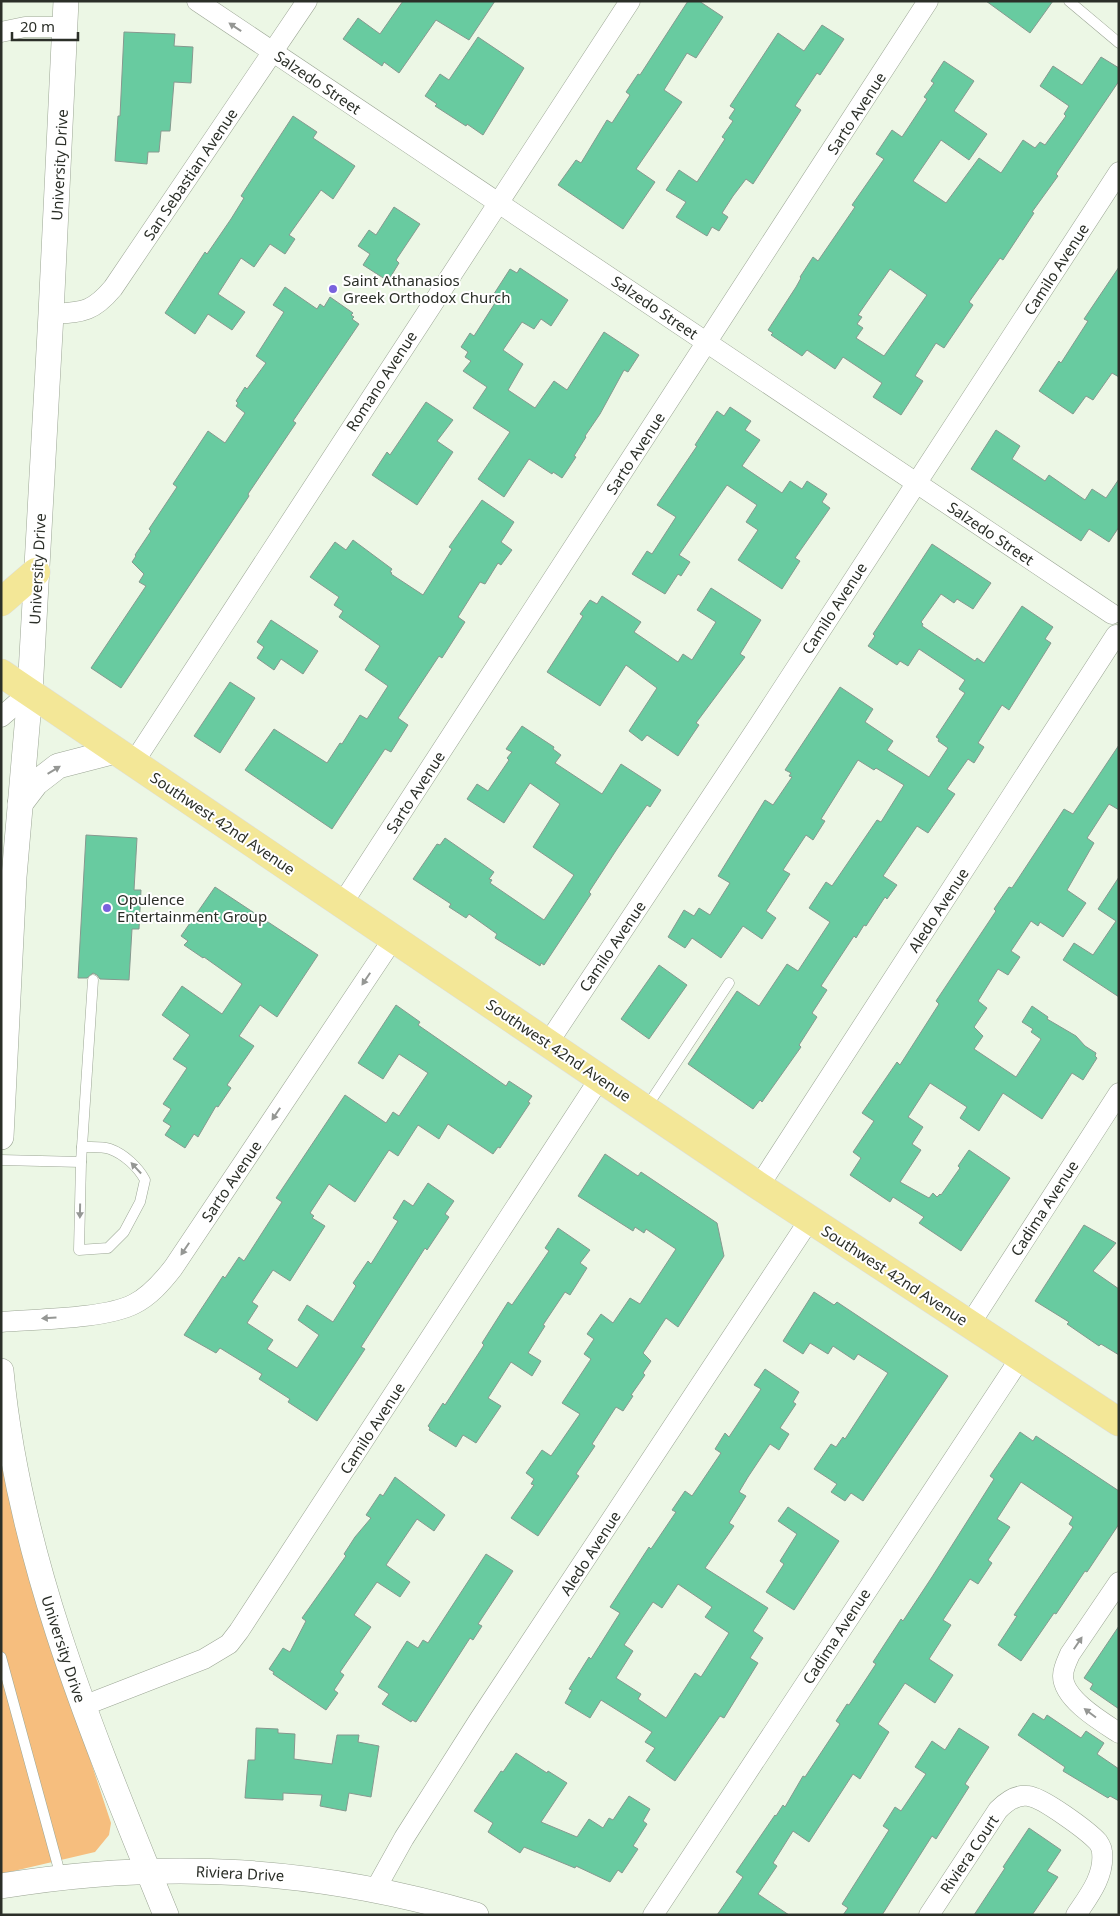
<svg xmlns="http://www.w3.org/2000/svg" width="1120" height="1916" viewBox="0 0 1120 1916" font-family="'Noto Sans',sans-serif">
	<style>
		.green { fill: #f6be7e }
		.building { fill: #68cba0; stroke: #86998f; fill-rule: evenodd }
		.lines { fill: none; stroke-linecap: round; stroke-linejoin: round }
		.service-casing { stroke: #9ca695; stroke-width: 11 }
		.minor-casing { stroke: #9ca695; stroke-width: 21 }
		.tertiary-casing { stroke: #9ca695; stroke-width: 26 }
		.primary-casing { stroke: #dddedd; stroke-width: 29 }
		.service { stroke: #fff; stroke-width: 10 }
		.minor { stroke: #fff; stroke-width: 20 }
		.tertiary { stroke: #fff; stroke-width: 25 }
		.primary { stroke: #f3e797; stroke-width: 28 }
		.oneway { fill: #959794 }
		.poi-dot { fill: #7962dd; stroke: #fff; stroke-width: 2 }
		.labels { text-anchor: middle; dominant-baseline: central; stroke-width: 4; stroke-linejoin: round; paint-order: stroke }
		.street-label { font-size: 15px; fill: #2b2f28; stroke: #fff }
		.poi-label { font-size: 15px; fill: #2b2f28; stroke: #fff; text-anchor: start }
	</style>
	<rect width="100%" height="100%" fill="#ecf7e5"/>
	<polygon class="green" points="1,1453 58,1662 111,1823 109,1835 95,1852 1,1874"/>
	<g class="building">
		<polygon points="403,1 495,1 469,40 436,20 399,73 384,62 382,66 343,39 358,18 380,34"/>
		<polygon points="688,1 699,1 723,17 696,58 687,53 664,90 682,102 636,169 655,182 623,229 558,185 576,160 581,163 607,120 612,123 630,95 626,92 638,74 640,75"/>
		<polygon points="986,1 1053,1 1030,33"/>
		<polygon points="822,25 844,39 820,75 817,73 795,106 801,110 753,184 746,179 733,196 722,213 728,217 719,231 712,227 707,236 676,217 686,202 666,190 679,170 697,182 725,139 722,137 733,121 729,118 735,109 730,106 778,33 804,51"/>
		<polygon points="124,32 175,34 174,46 193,47 191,83 174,82 170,131 161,131 159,152 148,152 147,164 115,161 118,116 120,116"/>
		<polygon points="478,37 524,68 483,135 467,124 466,126 435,106 437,104 425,96 440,74 449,80"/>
		<path d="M1101,57L1119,68V81L1056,174L1058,176L1032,212L1034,213L1003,260L1000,258L969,302L973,305L963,320L944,348L936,343L915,376L923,381L901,415L873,397L882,383L843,357L835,369L807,350L802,356L771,335L773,333L768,330L796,287L801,278L800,277L813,257L818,261L855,207L852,205L884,159L876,154L892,130L902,137L927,99L924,97L934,83L931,81L944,61L974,81L954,111L987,134L969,160L941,140L913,181L946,203L979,158L1001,173L1023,140L1035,148L1040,142L1045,145L1066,116L1064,114L1069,106L1040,86L1053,66L1082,85ZM890,269L927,295L884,356L856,338L863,328L857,324L862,317L858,315Z"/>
		<polygon points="293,116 317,132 313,138 355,166 333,199 321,190 289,235 295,239 285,254 270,244 254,267 241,258 218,294 245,312 232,330 208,314 195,334 165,313 205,252 207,254 231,219 244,198 241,196"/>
		<polygon points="394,207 420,224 396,260 399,263 388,281 363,265 370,254 358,246 369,230 376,235"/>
		<polygon points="1119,267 1119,377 1112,373 1093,400 1086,396 1073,414 1039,391 1059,361 1061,363 1088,321 1084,319"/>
		<polygon points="520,268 568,300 551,326 541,319 534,329 522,322 503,350 523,364 508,390 535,408 554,381 567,390 604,332 639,355 628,372 624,370 600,414 585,436 586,437 574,456 576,457 562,478 553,472 552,474 529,459 504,497 478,479 510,432 473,408 487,387 463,371 471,361 465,357 468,352 461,347 470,333 474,336 495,303 490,300 510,269 517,273"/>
		<polygon points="285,287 317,309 320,304 324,307 330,297 353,313 351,315 354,317 352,319 359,324 293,421 296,423 248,494 249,496 121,688 91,668 146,586 139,582 144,574 132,562 136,556 135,555 151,531 149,529 177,487 173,484 208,431 225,443 245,413 236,406 238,403 236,401 245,387 247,389 266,363 256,356 284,312 273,305"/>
		<polygon points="426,402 453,420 437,441 453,452 417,505 372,475 387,452 390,455"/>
		<polygon points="730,407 751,421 745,430 760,440 742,466 782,493 790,481 802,489 807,481 827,494 822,502 830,508 795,558 800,561 782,589 738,560 758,530 746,522 757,505 727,485 679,555 690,562 681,576 678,574 665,594 632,574 647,551 652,554 676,517 657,505 697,446 695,445 717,411 724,416"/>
		<polygon points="996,430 1020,446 1012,459 1045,481 1049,475 1085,500 1092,489 1106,498 1119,479 1119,527 1109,542 1089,529 1081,541 971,469"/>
		<polygon points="482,500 514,522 501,542 512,550 501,565 498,563 485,584 480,582 458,617 465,622 442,658 439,656 398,718 408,725 391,752 385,749 332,829 245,770 274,729 327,763 340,743 342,744 360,715 367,719 388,686 365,670 380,646 339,617 343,611 334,605 339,597 310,577 335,542 346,550 353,540 392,569 390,572 392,573 391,574 423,595 452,549 449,547"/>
		<polygon points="932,544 991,583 973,609 957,599 954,603 941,594 921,622 923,624 922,626 975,661 977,658 984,663 1022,606 1053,627 1045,639 1051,643 1009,710 1002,705 978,743 984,747 974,763 968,759 947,789 955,794 928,833 917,826 883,876 897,885 887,899 885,897 866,926 864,925 856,938 854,936 821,986 827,990 812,1013 817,1017 799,1045 801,1047 762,1102 760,1100 753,1109 688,1064 737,991 759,1006 787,964 798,971 830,922 809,908 826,882 832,886 877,820 881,822 904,785 876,768 874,770 858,760 821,819 825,821 813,840 806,835 783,870 790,874 766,911 776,918 762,939 743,926 721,958 692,938 685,948 668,937 684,910 694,916 699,908 710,915 730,883 718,876 765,800 773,805 792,777 789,776 791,773 785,770 840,687 873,709 865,722 893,741 887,750 929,777 948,748 938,741 939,739 936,737 965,693 959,689 965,680 919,649 908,666 900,661 897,665 868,646 875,636 873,634"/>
		<polygon points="711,588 761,620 740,654 745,657 696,723 699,725 678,756 647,735 642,741 629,731 657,688 626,665 600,706 547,672 583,616 580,614 590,600 597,604 602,596 641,622 634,632 678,662 683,654 692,660 716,622 697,610"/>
		<polygon points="271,620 318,651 303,674 281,659 274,670 257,658 264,647 257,642"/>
		<polygon points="230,682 255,698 220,753 194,736"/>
		<polygon points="522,726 554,747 553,749 561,755 555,763 602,794 621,764 661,790 650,807 647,805 617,849 589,892 591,894 544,965 541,963 540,966 495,938 497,934 469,914 466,918 449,907 451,904 413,879 437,844 440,845 445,838 494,872 489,879 492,880 490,883 544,920 574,875 533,847 560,804 530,783 504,823 467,799 477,784 488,791 509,760 507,758 512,752 506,749"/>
		<polygon points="1119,745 1119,810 1109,804 1087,838 1094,843 1067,890 1086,903 1063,937 1040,922 1038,926 1031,921 1011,951 1020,957 1008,975 998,969 978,1001 987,1008 974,1027 983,1036 974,1049 1016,1077 1041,1039 1031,1032 1033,1029 1022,1022 1032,1006 1048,1017 1047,1019 1076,1036 1085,1046 1096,1053 1095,1056 1097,1058 1083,1080 1072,1073 1042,1119 1003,1093 979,1131 960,1118 967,1107 930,1083 908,1117 923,1127 912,1144 921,1150 900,1182 929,1198 933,1193 937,1197 940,1194 941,1195 960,1168 958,1166 969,1150 1010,1178 961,1251 919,1223 924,1217 893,1197 890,1202 850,1175 861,1158 853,1152 874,1121 862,1113 897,1062 900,1065 939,1004 936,1001 996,911 994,909 1009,887 1012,888 1064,809 1073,814"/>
		<polygon points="86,835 137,838 134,890 141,890 139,929 132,929 129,980 100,979 97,975 93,973 87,978 78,978"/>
		<polygon points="1119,877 1119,997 1063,960 1074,943 1093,955 1116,921 1098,909"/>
		<polygon points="215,887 318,955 277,1017 260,1005 239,1036 254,1046 227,1085 231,1088 218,1107 216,1106 198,1137 194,1134 185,1148 165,1135 171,1126 163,1121 171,1109 163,1104 187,1068 173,1059 190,1035 162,1015 182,986 222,1014 242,984 204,957 203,958 184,945 188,941 181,936"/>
		<polygon points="659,965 687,985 649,1039 621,1019"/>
		<polygon points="396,1005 420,1022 418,1025 506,1086 509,1081 532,1096 528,1102 530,1103 500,1148 498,1147 493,1154 448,1124 439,1139 418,1125 398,1156 389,1150 355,1202 329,1184 310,1213 314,1216 312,1218 325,1226 290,1281 273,1270 252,1302 258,1306 247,1323 273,1340 267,1349 297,1368 319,1335 298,1320 307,1305 333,1322 356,1286 353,1283 368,1261 371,1264 398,1221 393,1218 404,1200 413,1206 428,1183 454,1201 445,1214 449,1217 427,1250 425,1248 361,1347 365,1349 317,1421 288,1402 290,1399 259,1379 262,1374 220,1348 216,1353 184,1335 223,1276 225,1278 239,1257 244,1261 282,1202 276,1198 345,1095 386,1123 393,1112 399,1116 428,1073 399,1054 383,1079 358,1063"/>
		<polygon points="605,1154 638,1176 641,1172 717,1223 724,1256 678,1327 666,1318 643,1353 651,1361 643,1373 645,1375 631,1395 633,1396 623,1411 616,1407 592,1444 595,1446 576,1474 579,1476 538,1536 511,1518 534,1485 531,1484 534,1479 526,1473 542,1450 551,1456 580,1414 562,1403 591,1359 584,1354 594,1339 587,1334 601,1314 613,1323 630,1298 640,1304 676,1249 646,1229 644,1233 635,1227 633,1231 578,1196"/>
		<polygon points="1084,1225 1116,1243 1093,1271 1119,1289 1119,1355 1101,1344 1099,1346 1067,1324 1069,1322 1035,1301"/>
		<polygon points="558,1228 590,1250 580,1263 587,1268 570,1295 565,1292 543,1325 545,1326 528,1353 541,1361 532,1376 511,1362 488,1398 501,1406 476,1443 463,1435 456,1447 429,1430 430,1428 428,1426 443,1403 445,1405 484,1345 482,1343 508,1302 512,1305 549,1251 545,1248"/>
		<polygon points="814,1292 834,1305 837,1302 948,1376 863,1501 851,1493 845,1501 831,1492 837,1484 814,1469 831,1444 836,1447 843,1437 845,1439 888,1373 858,1354 854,1360 833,1346 828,1354 810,1343 803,1354 783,1341"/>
		<path d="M765,1369L799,1392L793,1402L796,1404L780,1428L789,1434L779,1450L770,1444L748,1477L739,1492L746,1496L729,1523L734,1526L705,1568L768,1608L753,1631L763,1638L750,1658L758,1663L724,1718L720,1716L675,1781L646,1761L655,1748L645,1742L652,1732L601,1700L590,1718L565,1703L572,1690L569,1689L589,1657L591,1659L620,1613L610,1607L649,1547L651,1549L676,1512L672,1510L685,1491L692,1496L721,1453L715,1449L725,1433L729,1437L761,1389L754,1385ZM678,1584L712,1607L705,1617L729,1633L701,1677L695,1673L666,1718L638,1699L641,1694L616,1678L633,1651L624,1645L653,1602L662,1608Z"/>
		<polygon points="1020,1432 1033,1441 1036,1436 1119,1491 1119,1524 1087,1572 1085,1571 1056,1614 1054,1613 1021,1661 998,1645 1017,1616 1014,1615 1073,1527 1069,1524 1073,1517 1021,1482 997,1519 1010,1527 988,1560 992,1563 978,1584 970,1579 943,1620 951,1625 929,1659 953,1675 935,1703 905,1683 878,1724 889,1732 860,1779 853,1774 809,1842 793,1831 773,1863 777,1866 758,1894 789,1915 717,1915 743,1877 736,1872 775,1815 776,1816 783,1805 785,1807 803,1776 805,1777 840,1724 836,1721 847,1704 849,1705 876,1664 873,1662 901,1619 903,1621 932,1577 994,1479 990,1476"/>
		<polygon points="395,1477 445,1515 434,1531 417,1519 386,1565 410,1582 400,1597 377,1582 354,1615 371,1627 340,1672 344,1675 334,1690 338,1693 326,1710 273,1674 274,1672 269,1669 283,1648 290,1652 306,1621 302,1618 346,1556 344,1554 355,1537 371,1518 366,1515 380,1494 383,1496"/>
		<polygon points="788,1507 839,1541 794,1610 766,1592 784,1564 780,1561 797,1534 778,1521"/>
		<polygon points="486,1554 513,1571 478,1624 482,1626 473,1640 470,1638 416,1722 412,1720 411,1722 382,1704 389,1694 378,1687 407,1641 418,1648 423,1640 428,1643"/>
		<polygon points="1119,1626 1119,1709 1090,1689 1093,1684 1084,1678"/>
		<polygon points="1033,1713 1044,1720 1047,1715 1081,1738 1086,1731 1104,1743 1097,1754 1119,1769 1119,1801 1110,1796 1108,1798 1063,1771 1065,1767 1018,1735"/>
		<polygon points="256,1728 278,1729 278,1733 295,1734 294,1759 332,1764 337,1735 359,1735 358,1742 379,1746 371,1797 349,1793 346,1811 320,1806 322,1795 283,1793 283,1800 245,1798 248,1760 255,1760"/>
		<polygon points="959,1728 989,1747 965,1784 969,1787 936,1839 932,1836 882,1915 843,1915 848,1908 842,1904 889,1830 883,1826 895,1807 901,1811 926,1774 915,1767 932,1741 945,1750"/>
		<polygon points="516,1753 547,1773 548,1771 567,1783 541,1822 577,1837 589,1819 603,1828 609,1818 613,1820 629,1796 650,1809 643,1821 647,1824 633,1846 638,1849 622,1873 618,1870 610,1882 576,1866 575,1868 524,1847 520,1853 488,1832 493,1823 474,1811 501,1771 503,1772"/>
		<polygon points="1029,1828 1061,1850 1047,1871 1058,1877 1032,1915 974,1915 1005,1868 1003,1867"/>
	</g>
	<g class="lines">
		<g class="service-casing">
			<g id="service">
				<polyline points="1069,1 1119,43"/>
				<polyline points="646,1108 729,983"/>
				<polyline points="1,1160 81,1162 93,980"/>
				<path d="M81,1162L79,1250L108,1248L124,1232L140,1202L145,1180C138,1167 124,1154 110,1149C102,1146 90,1147 82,1147"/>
				<polyline points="1,1657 61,1877"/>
			</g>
		</g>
		<g class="minor-casing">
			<g id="minor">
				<polyline points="197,1 1112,614"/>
				<polyline points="1,32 25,27 65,27"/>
				<path d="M51,314C82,312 92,313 113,288L307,1"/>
				<polyline points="1,717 30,692"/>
				<polyline points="134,762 630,1"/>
				<polyline points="342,904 928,1"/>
				<polyline points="548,1043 759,725 1119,172"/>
				<polyline points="759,1186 1116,635"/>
				<path d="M1,1322C36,1319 105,1319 134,1304C150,1296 162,1282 173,1268L393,939"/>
				<polyline points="970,1324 1119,1093"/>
				<path d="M1119,1582L1070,1654C1067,1661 1063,1668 1063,1676C1063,1699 1102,1722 1119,1733"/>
				<polyline points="83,1706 204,1659 229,1644 239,1631 600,1078"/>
				<polyline points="375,1890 404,1838 479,1720 810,1219"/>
				<polyline points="653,1915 1021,1357"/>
				<path d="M929,1915L998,1810C1006,1802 1016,1794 1028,1796C1042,1797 1088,1831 1098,1842C1100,1845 1102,1849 1102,1852C1105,1876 1088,1897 1076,1915"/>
			</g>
		</g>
		<g class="tertiary-casing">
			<g id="tertiary">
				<polyline points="20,804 36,783 58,766 116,751"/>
				<polyline points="1,1137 14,877 30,692 51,314 66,1"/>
				<path d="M1,1371C19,1562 95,1740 166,1915"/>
				<path d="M1,1886C165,1859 317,1868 476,1915"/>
			</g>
		</g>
		<g class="primary-casing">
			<g id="primary">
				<polyline points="1,602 36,572"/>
				<polyline points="1,673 759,1186 1119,1422"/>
			</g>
		</g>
		<use href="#service" class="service"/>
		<use href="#minor" class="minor"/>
		<use href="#tertiary" class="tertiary"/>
		<use href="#primary" class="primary"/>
	</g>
	<defs><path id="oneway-solid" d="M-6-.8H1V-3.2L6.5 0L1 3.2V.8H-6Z" transform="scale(1.25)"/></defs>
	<g class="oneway">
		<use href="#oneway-solid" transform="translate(235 27) rotate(-146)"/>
		<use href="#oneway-solid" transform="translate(54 770) rotate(-31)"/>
		<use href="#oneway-solid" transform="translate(366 979) rotate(124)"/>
		<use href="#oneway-solid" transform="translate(276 1114) rotate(124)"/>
		<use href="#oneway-solid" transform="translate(136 1168) rotate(-133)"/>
		<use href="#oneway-solid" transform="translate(80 1211) rotate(91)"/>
		<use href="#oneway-solid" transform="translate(185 1249) rotate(124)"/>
		<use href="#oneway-solid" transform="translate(49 1318) rotate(177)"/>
		<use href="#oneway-solid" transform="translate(1078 1643) rotate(-56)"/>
		<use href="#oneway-solid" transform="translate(1090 1713) rotate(-143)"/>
	</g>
	<g class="poi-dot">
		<circle cx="333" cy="289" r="5"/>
		<circle cx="107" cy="908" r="5"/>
	</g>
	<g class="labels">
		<g class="street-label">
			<text transform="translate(318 82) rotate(34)">Salzedo Street</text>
			<text transform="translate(856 113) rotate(-57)">Sarto Avenue</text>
			<text transform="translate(59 165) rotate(-87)">University Drive</text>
			<text transform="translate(190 174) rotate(-56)">San Sebastian Avenue</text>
			<text transform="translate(1056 269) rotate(-57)">Camilo Avenue</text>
			<text transform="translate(655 307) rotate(34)">Salzedo Street</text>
			<text transform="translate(381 381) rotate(-57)">Romano Avenue</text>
			<text transform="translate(635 453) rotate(-57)">Sarto Avenue</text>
			<text transform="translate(991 533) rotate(34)">Salzedo Street</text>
			<text transform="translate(37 569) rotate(-87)">University Drive</text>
			<text transform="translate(834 608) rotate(-57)">Camilo Avenue</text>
			<text transform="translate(415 792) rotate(-57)">Sarto Avenue</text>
			<text transform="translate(223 823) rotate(34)">Southwest 42nd Avenue</text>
			<text transform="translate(938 910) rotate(-57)">Aledo Avenue</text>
			<text transform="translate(612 946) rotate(-56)">Camilo Avenue</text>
			<text transform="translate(559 1050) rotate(34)">Southwest 42nd Avenue</text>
			<text transform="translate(231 1181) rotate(-56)">Sarto Avenue</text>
			<text transform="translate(1044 1208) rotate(-57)">Cadima Avenue</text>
			<text transform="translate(895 1275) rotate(33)">Southwest 42nd Avenue</text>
			<text transform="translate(372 1428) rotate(-57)">Camilo Avenue</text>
			<text transform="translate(590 1553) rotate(-57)">Aledo Avenue</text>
			<text transform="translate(836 1636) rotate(-57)">Cadima Avenue</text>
			<text transform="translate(64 1649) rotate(72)">University Drive</text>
			<text transform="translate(969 1854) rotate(-56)">Riviera Court</text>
			<text transform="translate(240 1873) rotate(3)">Riviera Drive</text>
		</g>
		<g class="poi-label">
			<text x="343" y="280">Saint Athanasios<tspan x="343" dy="17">Greek Orthodox Church</tspan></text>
			<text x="117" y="899">Opulence<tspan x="117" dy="17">Entertainment Group</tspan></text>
		</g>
	</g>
	<rect width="1120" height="1916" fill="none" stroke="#2b2f28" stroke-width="5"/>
	<path d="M12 32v8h66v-8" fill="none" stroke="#2b2f28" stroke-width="2.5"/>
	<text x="20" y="32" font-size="15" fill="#2b2f28" stroke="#ffffff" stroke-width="4" paint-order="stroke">20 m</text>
</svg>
